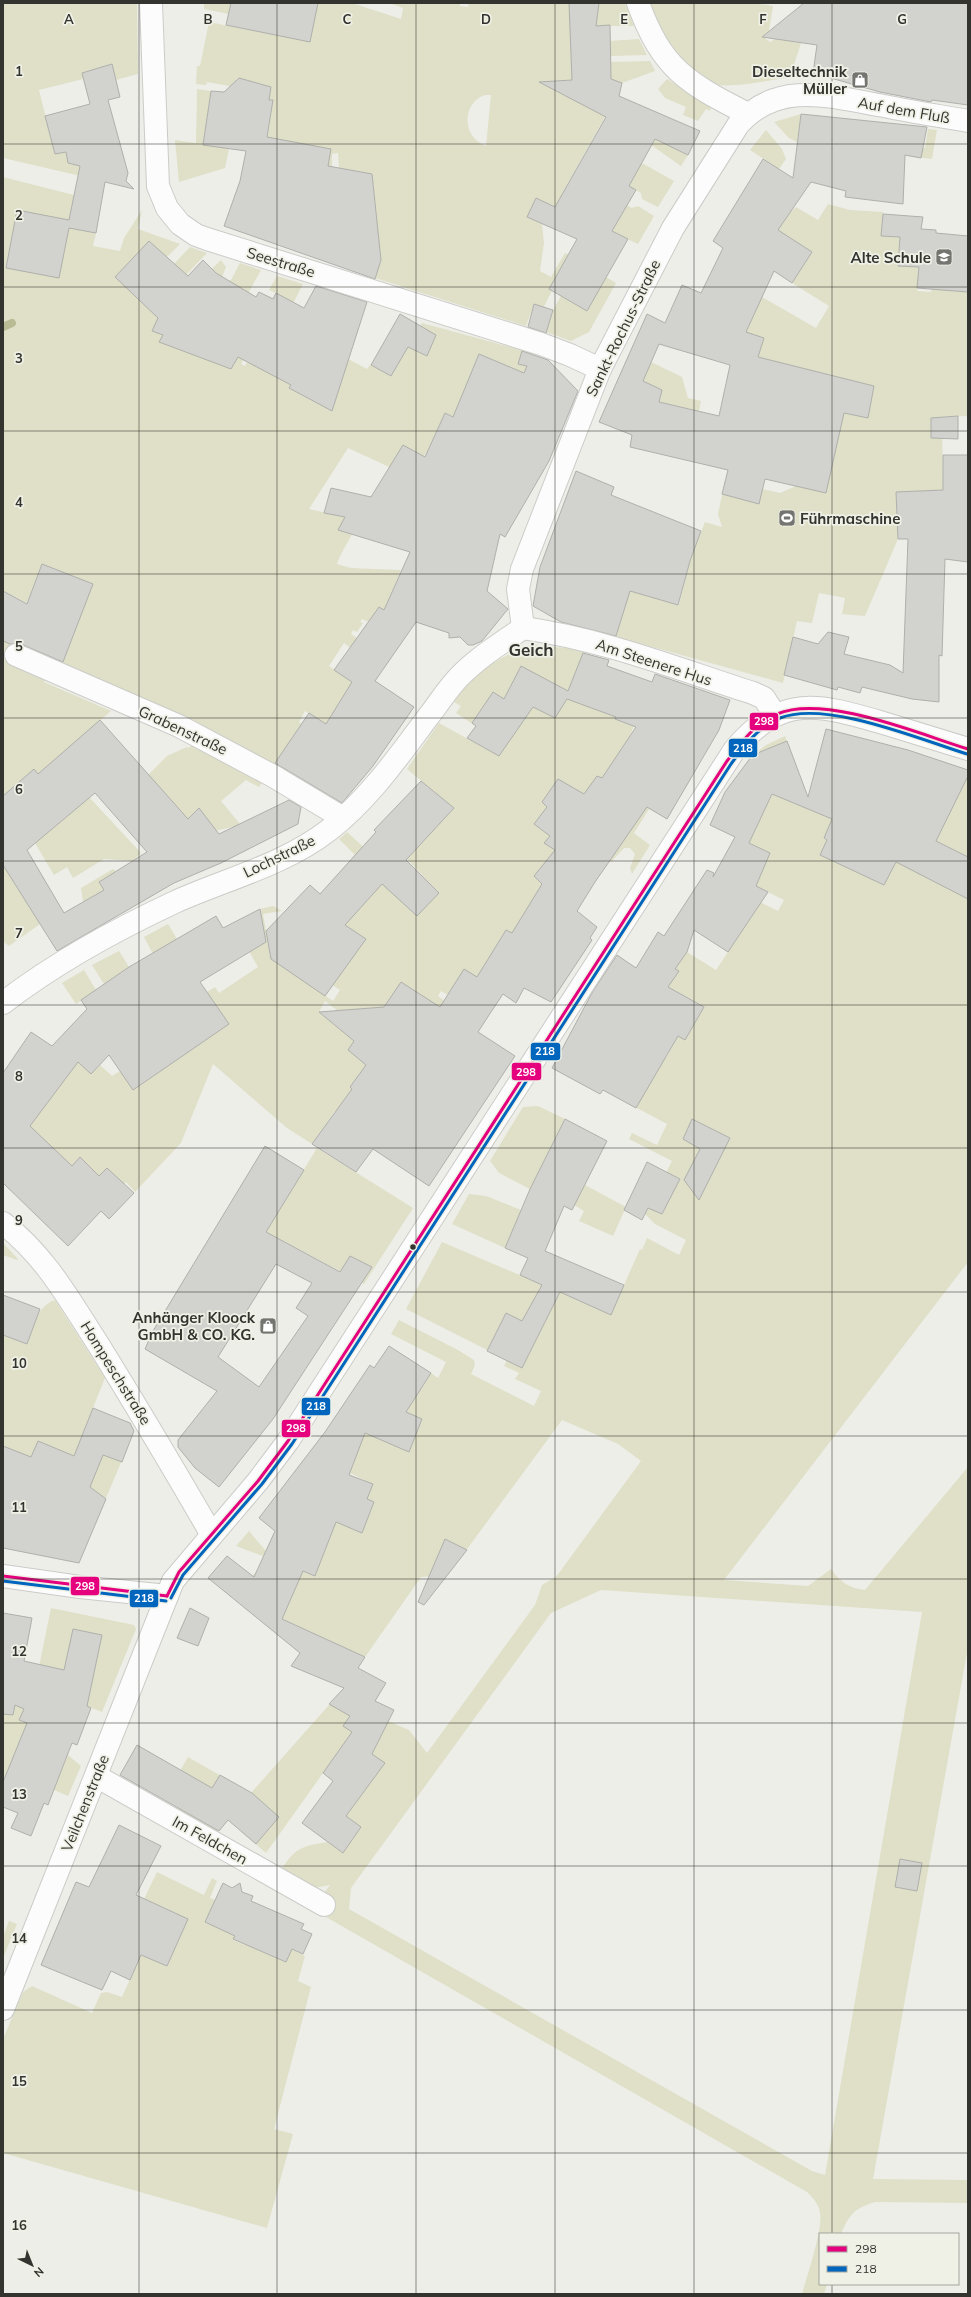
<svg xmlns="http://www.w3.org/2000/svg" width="971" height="2297" viewBox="0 0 971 2297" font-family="Mulish,sans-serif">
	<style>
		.green { fill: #dfe0c7; fill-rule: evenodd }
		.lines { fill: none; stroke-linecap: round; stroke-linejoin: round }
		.stream { stroke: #b9bb94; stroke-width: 8 }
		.building { fill: #d2d2ce; stroke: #afb0ab; fill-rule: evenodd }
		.minor-casing { stroke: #cbccc8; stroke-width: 24 }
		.minor { stroke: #fcfcfc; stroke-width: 22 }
		.bus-1-casing { stroke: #f0f1e6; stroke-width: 6 }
		.bus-2-casing { stroke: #f0f1e6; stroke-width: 6 }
		.bus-1 { stroke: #e5007d; stroke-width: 3 }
		.bus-2 { stroke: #0065bd; stroke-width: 3 }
		.grid { fill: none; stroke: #33332f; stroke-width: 1; stroke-opacity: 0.55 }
		.bus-dot { fill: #33332f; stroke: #f0f1e6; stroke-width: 1.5 }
		.labels { text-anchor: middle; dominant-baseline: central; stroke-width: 3.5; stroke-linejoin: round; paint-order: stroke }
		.poi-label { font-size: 15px; font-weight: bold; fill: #33332f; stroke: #f0f1e6; text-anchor: end }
		.street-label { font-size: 15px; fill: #33332f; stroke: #f0f1e6 }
		.quarter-label { font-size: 17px; font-weight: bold; fill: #33332f; stroke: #f0f1e6 }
		.grid-label { font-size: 13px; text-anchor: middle; font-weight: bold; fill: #33332f; stroke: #f0f1e6; stroke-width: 3.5; stroke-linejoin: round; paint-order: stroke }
		.line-badge { stroke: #f0f1e6; stroke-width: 1.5 }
		.badge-label { font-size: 11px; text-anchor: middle; font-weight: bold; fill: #fff }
	</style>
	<rect width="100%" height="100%" fill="#eeeee9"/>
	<g class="green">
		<polygon points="3,3 137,3 138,74 116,80 120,97 90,105 83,79 39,90 55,154 66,152 69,163 104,171 102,181 3,158"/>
		<path d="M204,3H352L401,19L403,8L389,3H460V6L468,7L469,3H625L634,26H593L606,115L563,192L620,202L632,208L638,206L654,216L638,244L536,198L527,217L542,224L544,243L540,271L551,277L565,253L569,255L544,307L534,304L526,326L375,278L381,260L372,174L339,168L338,153L332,154V167L265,154L273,101L269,100L271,87L237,78L235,87L207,82L206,85L196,84L197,66H200L209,22L280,36L268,22L204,9ZM485,95H491L486,146C462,138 461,103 485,95Z"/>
		<path d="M650,3H753L773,6L769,31L765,34L766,39L770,42L775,39L801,43L790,77C772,80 725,90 710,83C681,70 661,31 650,3Z"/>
		<polygon points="639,39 647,55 610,56 609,41"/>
		<polygon points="650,61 655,71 622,83 621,87 615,86 611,78 610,62"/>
		<polygon points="667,79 711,107 710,111 706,109 698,121 683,115 686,107 665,98 658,89"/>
		<polygon points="197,89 211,91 203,144 229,149 225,168 179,182 175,140 196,143"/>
		<polygon points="801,114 797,142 789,138 774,122"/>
		<polygon points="631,127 688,155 681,166 647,142"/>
		<polygon points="928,129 937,130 932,159 906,156 907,145 925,148"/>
		<polygon points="766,130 782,149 786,159 779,169 750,150"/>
		<polygon points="642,163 674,181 658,207 642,199 641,193 629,186"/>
		<path d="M3,177L74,195L69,220H70L69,228L96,233L93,246L120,251L124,238L142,210L138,229L180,244L167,257L174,264L190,247L207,253L186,275L195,285L221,260L226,267L218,287L231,280L240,263L261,270L227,332L244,359L241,364L245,366L250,357L242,325L259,292L273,298L276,293L269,290L277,276L303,284L280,329L339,354L367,369L370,365L391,376L422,323L532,353L524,373L479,354L464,390L456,418L445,413L429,448L411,477L348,448L309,509L357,520C354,536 342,548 337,564L351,568L401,570L384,610L379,607L369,622L362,619L360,622L363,623L357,632L353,630L351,634L361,641L355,651L344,643L329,666L340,674L370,678L332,728L305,711L299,722L303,725L271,769L61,667L93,584L42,564L27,603L3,591ZM328,374L313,401L289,388Z"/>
		<polygon points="828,204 850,210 883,212 882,236 900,237 898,265 919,267 917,291 931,292 932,289 968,292 968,416 942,417 943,490 896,492 898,539 865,616 842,614 845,598 819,593 812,623 797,621 783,683 616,637 630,589 633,592 679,605 690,561 705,522 722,527 718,514 725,481 780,493 796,486 843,412 868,417 874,386 802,370 703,341 713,269 816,328 829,306 792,283 812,252 792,239 765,236 796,207 818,220"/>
		<polygon points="606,277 616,283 589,332 571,341 546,332 553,310 561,296 587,311"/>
		<polygon points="651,362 682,377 688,398 701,401 699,411 659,402 662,390 643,381"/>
		<polygon points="3,641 18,648 45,679 44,682 111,711 3,805"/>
		<path d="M533,645L586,650L583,657L619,707L615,719L634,726L628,740L693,776L667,819L649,809L634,833L650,845L632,874L630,868L635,854L630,848H624L612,861L608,862L556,840L552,848L574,863L559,896L512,933L506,930L499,940L530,959L456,1000L441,991L438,996L449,1004L445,1010L401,983L365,1032L325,1001L319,1012L354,1041L348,1050L375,1070L363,1069L350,1087L359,1094L342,1116L335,1111L312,1144L287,1128L213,1064L181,1143L135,1192L126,1182L116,1193L80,1157L72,1166L55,1150L48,1162L3,1103L58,1042L91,1074L100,1065L112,1076L120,1071L133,1090L229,1024L207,992L215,987L219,993L258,967L245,944L264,934L260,909L273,906L282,911L263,914L271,958L333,1001L340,990L326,981L334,885L331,882L355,855L339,839L347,832L427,905L439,893L407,859L454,808L407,769L439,723L488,750L495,739L456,713L461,706L454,702C473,674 501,654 533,645Z"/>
		<polygon points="785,736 793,758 783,780 751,757 766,745"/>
		<polygon points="195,741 265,778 259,787 246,780 221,801 240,824 247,850 242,853 237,839 237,826 201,834 185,836 198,809 188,819 148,775 167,756 187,747 189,748"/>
		<path d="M947,763L968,770V1262L724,1580L808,1586L831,1569C840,1582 849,1588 865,1590L968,1467V1647L873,2179L968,2180V2203L875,2202C853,2209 850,2214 841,2234H820V2284H827L824,2294H802C807,2276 823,2229 820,2213C819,2204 813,2198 807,2192L312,1909L330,1885L314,1888L281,1870C295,1848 302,1846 327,1842L343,1853L361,1827L346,1816L358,1799L323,1773L266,1853L228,1820L217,1833L176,1810L181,1802L169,1790L188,1757L251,1793L344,1688L375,1701L367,1712L409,1730L427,1753L535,1605L542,1585L556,1577L641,1461L618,1444L562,1420L448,1575L421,1577L365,1657L282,1619L250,1578L259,1569L286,1565L315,1576L326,1548V1518L372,1484L350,1473L355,1460L345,1446L363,1431L409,1452L400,1429L410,1383L422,1388L431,1373L438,1378L446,1362L391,1334L399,1320L458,1350L474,1360L475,1365L471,1374L534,1406L541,1391L515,1379L519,1373L504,1366L507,1360L406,1309L442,1242L611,1314L640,1249L642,1250L647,1238L679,1255L686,1240L655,1224L645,1214L672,1161L629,1139L632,1133L657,1145L667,1124L603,1090L630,1039L666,1058L677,1038L664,1030V1028L685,1040L704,1007L668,987L678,971L675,969L687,952L716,970L758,907L748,896L778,911L784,900L753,885L752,853L756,846L744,840L773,794L835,810L824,839L891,872ZM601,1590L922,1612L825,2175L812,2171L349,1909L351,1888L551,1613Z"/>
		<polygon points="89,797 141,853 133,861 104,859 73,878 67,867 54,875 35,843"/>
		<polygon points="3,865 40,924 9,946 3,941"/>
		<polygon points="113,869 117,872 99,882 104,890 83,902 81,888"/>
		<polygon points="168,924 177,939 153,954 144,937"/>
		<polygon points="119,951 129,967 104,984 92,965"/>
		<polygon points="84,970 96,990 76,1004 62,983"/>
		<polygon points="538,1106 565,1119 530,1189 499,1173 490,1161 523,1107"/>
		<polygon points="317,1148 413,1208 364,1284 266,1232"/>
		<polygon points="585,1185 626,1207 613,1236 579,1221 584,1211 574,1205"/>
		<polygon points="469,1194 486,1196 521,1210 505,1248 452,1224"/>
		<polygon points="3,1243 18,1259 17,1260 3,1255"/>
		<path d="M55,1300L105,1378L78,1445L103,1455L128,1446L106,1498L63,1480L73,1456L38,1441L28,1465L3,1449V1335L27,1344C33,1329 37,1305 55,1300Z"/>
		<polygon points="249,1531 266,1551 284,1558 282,1563 236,1546"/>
		<polygon points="51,1608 134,1625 136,1629 102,1712 66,1698 3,1782 3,1700 30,1711"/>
		<polygon points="68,1755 81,1766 68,1796 54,1790"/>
		<polygon points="157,1872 204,1895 212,1878 217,1881 210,1898 215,1900 221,1929 235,1936 233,1940 245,1945 251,1931 262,1935 256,1949 286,1962 292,1949 305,1956 298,1981 311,1987 274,2129 293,2134 267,2228 3,2153 3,2039 23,1992 32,1986 92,2013 101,1993 107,1992 122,1997 141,1955 167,1966 183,1930 165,1922 170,1910 144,1899"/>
		<polygon points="9,1921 17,1924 3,1958 3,1937"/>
	</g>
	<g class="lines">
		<polyline class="stream" points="3,327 12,323"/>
	</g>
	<g class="building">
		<polygon points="231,3 318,3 310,42 226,25"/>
		<polygon points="569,3 599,3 596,26 610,25 611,79 622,83 619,96 700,131 688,155 655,139 629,186 636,190 612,231 628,239 587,311 549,289 577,239 527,217 536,198 555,207 606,117 539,82 572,80"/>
		<polygon points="804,3 968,3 968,105 932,100 931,102 880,92 813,73 817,45 762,37"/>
		<polygon points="112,64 120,97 108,100 128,173 126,181 134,189 105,182 96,233 69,228 59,278 6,268 17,210 69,220 80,166 68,163 66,152 55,154 45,116 90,104 82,73"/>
		<polygon points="239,78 271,87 269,100 273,100 267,137 331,149 328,166 372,174 381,260 375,279 224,226 240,181 246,151 203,145 211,91 224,92"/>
		<path d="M801,114L927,127L921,158L905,155L903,204L845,197L846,191L811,182L778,230L812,252L792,283L774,271L746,332L764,338L758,357L874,386L868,418L844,413L826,493L765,479L759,504L722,494L728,470L630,447L632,435L599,422L647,314L665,323L682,285L701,293L723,248L713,241L763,159L793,178ZM659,344L730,365L719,416L659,402L662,390L643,381Z"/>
		<polygon points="883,214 923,217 921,229 936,230 936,233 968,236 968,292 917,288 919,267 898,266 900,237 881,236"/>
		<polygon points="149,241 188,276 203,260 216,273 256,297 259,292 273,299 276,293 304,308 316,286 367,302 332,411 289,388 291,385 238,357 231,369 159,342 163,335 152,331 158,318 115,277"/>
		<polygon points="534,304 553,310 546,333 528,327"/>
		<polygon points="400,314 436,335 427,356 408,347 391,376 371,365"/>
		<polygon points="522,351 548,360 578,391 549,461 505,537 500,534 487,591 508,609 482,641 473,645 468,645 460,637 449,638 449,633 416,622 375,681 414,707 373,766 342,803 275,763 309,713 326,724 352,682 334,670 379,607 384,610 410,552 338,530 345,517 324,513 331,488 371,497 403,445 425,457 445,413 453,417 479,354 524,373 527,366 518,364"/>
		<polygon points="958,416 958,439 931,438 931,418"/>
		<polygon points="943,455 968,455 968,562 945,559 942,656 939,655 939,702 912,699 862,687 860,693 838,687 837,690 784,675 793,637 818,644 828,632 849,637 844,654 890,665 903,673 908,539 898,539 896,492 943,490"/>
		<polygon points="576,471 614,487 611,495 701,531 690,561 678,605 630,591 616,636 561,622 533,606 540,567"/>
		<polygon points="42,564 93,584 63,662 21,644 10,644 3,641 3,591 27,604"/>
		<polygon points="583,653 609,660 607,666 652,682 655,674 730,700 719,730 667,819 647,807 595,882 577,911 597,927 590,938 592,940 551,1002 524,988 516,1003 503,994 491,1012 478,1032 515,1056 429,1186 373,1149 356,1172 312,1144 352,1089 350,1087 366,1065 348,1050 354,1041 319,1012 384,1007 401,982 440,1007 464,969 477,977 506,930 512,933 542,884 534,876 555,850 544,843 550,836 534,824 547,807 542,802 558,779 584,794 597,776 602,778 636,727 615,719 616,717 567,699 555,718 533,707 499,756 467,738 476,726 472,723 493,692 504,699 521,666 568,691"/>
		<path d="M100,720L188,819L199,808L219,834L289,800L301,807L298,824L221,863L174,883L57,951L3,865V796L34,769L38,774ZM95,793L147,852L99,882L104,890L64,913L27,850Z"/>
		<polygon points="826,729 908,750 968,770 968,776 936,841 968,857 968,899 896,862 884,885 820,855 827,840 824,838 832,819 772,794 749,843 770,853 756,886 768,892 728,952 694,930 687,952 675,969 679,971 668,987 704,1007 685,1040 678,1036 636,1108 603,1090 600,1094 552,1068 593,991 617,955 636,968 658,932 664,936 707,870 714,873 713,877 735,837 710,825 725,792 751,757 754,759 760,752 787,741 808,797"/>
		<polygon points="421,781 454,808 406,860 439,893 417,916 382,884 345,925 366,939 325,996 271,959 266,931 310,885 320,894 376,832 374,830"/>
		<polygon points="260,909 266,942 200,982 229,1024 133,1090 109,1055 91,1074 78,1062 30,1126 72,1166 80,1157 99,1176 107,1168 134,1193 109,1219 101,1211 68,1246 3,1183 3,1073 31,1032 52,1046 87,1009 81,1000 129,967 216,916 223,928"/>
		<polygon points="565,1119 607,1141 572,1210 564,1206 545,1251 624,1285 611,1315 560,1292 522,1368 487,1351 506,1313 522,1321 542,1285 520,1275 528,1258 505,1248 530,1189"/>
		<polygon points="692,1119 730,1138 699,1200 684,1180 700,1149 683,1139"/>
		<path d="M265,1146L304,1170L266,1232L340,1272L350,1256L372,1267L273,1419L219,1487L195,1468L178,1447V1440L217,1391L145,1349L153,1331ZM276,1264L312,1283L296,1308L308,1316L259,1387L218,1357Z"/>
		<polygon points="647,1162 680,1179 662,1214 648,1208 642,1220 624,1210"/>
		<polygon points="3,1295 40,1309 27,1344 3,1335"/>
		<polygon points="389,1346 431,1373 406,1412 422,1419 409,1452 365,1433 349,1475 373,1484 367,1499 374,1502 362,1533 336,1522 315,1576 303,1571 282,1619 365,1657 358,1668 386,1683 375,1701 394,1710 372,1754 385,1763 346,1816 361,1827 343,1853 302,1823 333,1781 323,1773 352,1732 343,1726 350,1716 329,1704 344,1688 291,1666 300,1653 208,1578 227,1556 254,1577 275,1531 259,1518 325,1432 370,1365 374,1368"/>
		<polygon points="93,1408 130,1423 134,1431 122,1462 103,1455 90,1487 106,1499 79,1563 3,1548 3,1446 31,1457 38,1441 74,1456"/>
		<polygon points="445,1539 467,1550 424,1605 418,1602"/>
		<polygon points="190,1608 209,1618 198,1646 177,1638"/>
		<polygon points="3,1613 32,1618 24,1661 64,1670 73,1629 102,1635 87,1706 91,1708 77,1745 72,1743 48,1805 44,1803 31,1836 11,1828 18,1813 3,1807 3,1782 27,1723 19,1720 24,1709 15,1705 13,1715 3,1714"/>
		<polygon points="137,1745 212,1788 220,1775 252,1793 279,1817 256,1844 228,1820 219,1831 120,1775"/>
		<polygon points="119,1825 161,1846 136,1895 188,1919 167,1966 141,1955 130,1980 111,1971 102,1990 41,1965 76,1882 89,1887"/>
		<polygon points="900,1859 922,1863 917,1891 895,1887"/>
		<polygon points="223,1883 232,1888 240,1883 242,1892 253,1896 251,1901 304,1924 301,1929 312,1934 303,1954 292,1949 286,1962 233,1939 235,1936 205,1922"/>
	</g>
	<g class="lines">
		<g class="minor-casing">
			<g id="minor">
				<polyline points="151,3 158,186 167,208 180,224 196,235 207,239 541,344 570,355 600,369"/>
				<path d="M638,3C662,69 687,83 748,114"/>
				<path d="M523,628L518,589L522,569L600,369L673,228L738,125C778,79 832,97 884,106C912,112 940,116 968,121"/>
				<path d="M523,628C602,639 678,669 753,693L764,698L775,715"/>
				<polyline points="16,655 179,726 273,776 343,818"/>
				<path d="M3,1003C55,963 115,930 175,902C226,879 284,865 329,830C369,799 398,757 428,717C439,703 448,688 460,676C479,657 501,643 523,628"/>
				<path d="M3,1223C47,1258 68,1298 98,1344C137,1407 175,1471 212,1535"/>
				<polyline points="3,1576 80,1587 167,1596"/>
				<polyline points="96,1776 324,1905"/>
				<path d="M3,2009L173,1581L258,1481L288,1441L735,749C782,694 818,704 880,722C910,731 939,740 968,749"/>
			</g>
		</g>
		<use href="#minor" class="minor"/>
		<g class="bus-1-casing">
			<g id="bus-1">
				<polyline points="3,1576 167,1596"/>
				<path d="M167,1596L179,1572L258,1481L288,1441L727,761C741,743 755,723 777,714C825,694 919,734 968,749"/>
			</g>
		</g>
		<g class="bus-2-casing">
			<g id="bus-2">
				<polyline points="3,1581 166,1601"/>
				<path d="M171,1598L183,1575L262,1484L292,1444L731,764C744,746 758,727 780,718C826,700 919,739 967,754"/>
			</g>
		</g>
		<use href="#bus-1" class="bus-1"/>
		<use href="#bus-2" class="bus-2"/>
	</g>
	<path class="grid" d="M139,3V2294M277,3V2294M416,3V2294M555,3V2294M694,3V2294M832,3V2234M3,144H968M3,287H968M3,431H968M3,574H968M3,718H968M3,861H968M3,1005H968M3,1148H968M3,1292H968M3,1436H968M3,1579H968M3,1723H968M3,1866H968M3,2010H968M3,2153H968M832,2284V2294"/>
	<defs>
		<g id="shop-square" transform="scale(0.9)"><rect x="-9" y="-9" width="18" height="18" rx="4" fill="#747470" stroke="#f0f1e6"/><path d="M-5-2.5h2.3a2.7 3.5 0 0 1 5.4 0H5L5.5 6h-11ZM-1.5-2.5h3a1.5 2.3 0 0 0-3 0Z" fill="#fff"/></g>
		<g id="school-square" transform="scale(0.9)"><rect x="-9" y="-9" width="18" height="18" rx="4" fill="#747470" stroke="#f0f1e6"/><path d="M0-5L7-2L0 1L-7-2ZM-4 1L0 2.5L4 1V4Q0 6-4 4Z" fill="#fff"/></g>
		<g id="stadium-square" transform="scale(0.9)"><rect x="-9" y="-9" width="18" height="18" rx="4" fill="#747470" stroke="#f0f1e6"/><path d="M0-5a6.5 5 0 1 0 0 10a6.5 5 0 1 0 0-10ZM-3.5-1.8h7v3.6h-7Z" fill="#fff"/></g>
	</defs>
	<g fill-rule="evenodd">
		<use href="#shop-square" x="860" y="80"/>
		<use href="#school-square" x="944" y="257"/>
		<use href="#stadium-square" x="787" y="518"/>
		<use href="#shop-square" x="268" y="1326"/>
	</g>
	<circle class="bus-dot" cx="413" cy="1247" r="3.5"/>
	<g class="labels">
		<g class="poi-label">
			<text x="847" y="71">Dieseltechnik<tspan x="847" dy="17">Müller</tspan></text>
			<text x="931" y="257">Alte Schule</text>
			<text x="800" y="518" text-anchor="start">Führmaschine</text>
			<text x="255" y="1317">Anhänger Kloock<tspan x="255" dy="17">GmbH &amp; CO. KG.</tspan></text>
		</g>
		<g class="street-label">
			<text transform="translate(904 110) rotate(10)">Auf dem Fluß</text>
			<text transform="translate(281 262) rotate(17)">Seestraße</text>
			<text transform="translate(623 328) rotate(-64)">Sankt-Rochus-Straße</text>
			<text transform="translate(654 662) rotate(18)">Am Steenere Hus</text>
			<text transform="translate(183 730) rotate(25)">Grabenstraße</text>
			<text transform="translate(279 856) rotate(-26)">Lochstraße</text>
			<text transform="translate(116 1373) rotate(58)">Hompeschstraße</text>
			<text transform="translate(85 1803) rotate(-68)">Veilchenstraße</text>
			<text transform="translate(210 1840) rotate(29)">Im Feldchen</text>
		</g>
		<g class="quarter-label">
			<text x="531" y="649">Geich</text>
		</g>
	</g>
	<g class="grid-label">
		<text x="69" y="24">A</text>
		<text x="208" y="24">B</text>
		<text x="347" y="24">C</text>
		<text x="486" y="24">D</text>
		<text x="624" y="24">E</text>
		<text x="763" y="24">F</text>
		<text x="902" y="24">G</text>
		<text x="19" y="76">1</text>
		<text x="19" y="220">2</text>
		<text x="19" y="363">3</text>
		<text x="19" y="507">4</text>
		<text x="19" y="651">5</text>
		<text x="19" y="794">6</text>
		<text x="19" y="938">7</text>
		<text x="19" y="1081">8</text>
		<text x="19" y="1225">9</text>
		<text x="19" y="1368">10</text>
		<text x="19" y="1512">11</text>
		<text x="19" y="1656">12</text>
		<text x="19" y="1799">13</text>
		<text x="19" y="1943">14</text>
		<text x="19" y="2086">15</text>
		<text x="19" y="2230">16</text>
	</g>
	<g class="line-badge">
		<rect x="749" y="712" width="30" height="19" rx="4" fill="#e5007d"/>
		<rect x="728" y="738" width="30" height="20" rx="4" fill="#0065bd"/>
		<rect x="530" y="1042" width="31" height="19" rx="4" fill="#0065bd"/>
		<rect x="511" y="1062" width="31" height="19" rx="4" fill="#e5007d"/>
		<rect x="301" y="1397" width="30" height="19" rx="4" fill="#0065bd"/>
		<rect x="281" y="1419" width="30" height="19" rx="4" fill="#e5007d"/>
		<rect x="70" y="1576" width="30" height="20" rx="4" fill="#e5007d"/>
		<rect x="129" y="1589" width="30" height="19" rx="4" fill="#0065bd"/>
	</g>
	<g class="badge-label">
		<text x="764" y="725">298</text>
		<text x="743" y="752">218</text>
		<text x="545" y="1055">218</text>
		<text x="526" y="1076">298</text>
		<text x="316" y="1410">218</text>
		<text x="296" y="1432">298</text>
		<text x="85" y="1590">298</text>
		<text x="144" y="1602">218</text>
	</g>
	<rect width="971" height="2297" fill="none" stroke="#33332f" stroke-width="8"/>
	<rect x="819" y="2233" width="140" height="52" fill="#f0f1e6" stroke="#a4a59d"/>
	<rect x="827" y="2246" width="20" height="6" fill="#e5007d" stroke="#a4a59d"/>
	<text x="855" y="2253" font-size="12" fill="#33332f">298</text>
	<rect x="827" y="2266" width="20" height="6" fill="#0065bd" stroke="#a4a59d"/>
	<text x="855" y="2273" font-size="12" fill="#33332f">218</text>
	<g transform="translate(32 2265) rotate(137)" stroke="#f0f1e6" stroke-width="3" paint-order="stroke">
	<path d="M0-3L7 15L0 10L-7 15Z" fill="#33332f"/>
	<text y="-6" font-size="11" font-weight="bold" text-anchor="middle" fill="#33332f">N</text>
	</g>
</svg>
